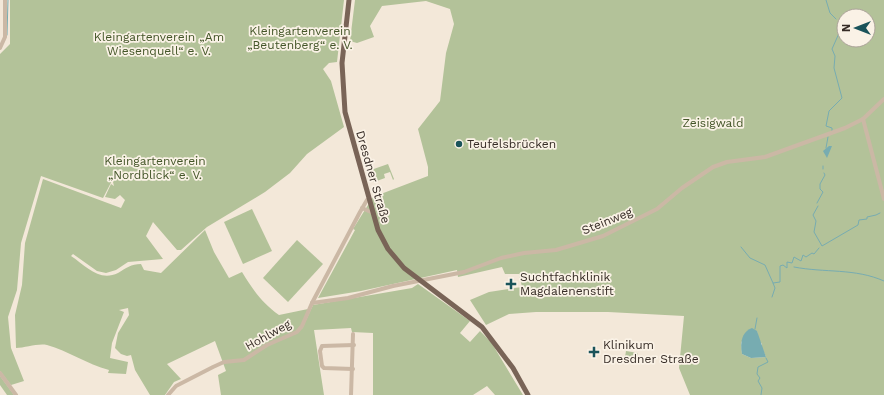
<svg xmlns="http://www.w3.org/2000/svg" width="884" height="395" viewBox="0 0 884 395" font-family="'Work Sans',sans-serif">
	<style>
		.green { fill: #b3c299; fill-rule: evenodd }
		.water { fill: #77acb1 }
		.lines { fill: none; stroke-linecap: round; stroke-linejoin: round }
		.stream { stroke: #77acb1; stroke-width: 1 }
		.minor { stroke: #cbb8a5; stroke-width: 4 }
		.major { stroke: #796457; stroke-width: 5 }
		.poi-dot { fill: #1a535a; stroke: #faf2e6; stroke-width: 1.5 }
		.labels { text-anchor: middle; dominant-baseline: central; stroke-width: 3.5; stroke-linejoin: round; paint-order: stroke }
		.park-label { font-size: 12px; fill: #445629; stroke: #faf2e6 }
		.poi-label { font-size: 12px; fill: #362c26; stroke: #faf2e6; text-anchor: start }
		.street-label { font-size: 12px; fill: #362c26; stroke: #faf2e6 }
	</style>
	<rect width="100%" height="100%" fill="#f3e8d9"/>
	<g class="green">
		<path d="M10,0H344L337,62L329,63L323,69L331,81L344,127L307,154L290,173L265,192L207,227L181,250H177L153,222L146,236L163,259L128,262L116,270L106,273L97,271L73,254L71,256C86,266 99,282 118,273C126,268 131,264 141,264L144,270L161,273L205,230L214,252L229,278L242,272C253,290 262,303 279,315L308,309L302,329L313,305L412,288L418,284L470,321L460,333L470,342L480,331L491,342L523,395H495L487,386L473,395H373V333L352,332L351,328L314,330L324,395H221L218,375L226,371L215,341L167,364L181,379L174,382L165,395H150L135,370L131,355L127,356L121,354L115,348L118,333L129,315L128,308L119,310L124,312L112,343L110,358L128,362L126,374L108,373L109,370C87,364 68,351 47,345C38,343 25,348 16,348L15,315L22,285L25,243L43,179L121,208L125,200L120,195L115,199L105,197L111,184L114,186L113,182L118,169L103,198L41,176L21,243L17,290L8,317L11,348L24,381L11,385L0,371V54L10,44Z"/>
		<path d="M355,0H884V395H690L679,368L684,316L608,312H536L509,314L486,325L470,300L489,292L522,287L519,274H505L502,267L458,277L457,270L361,291L318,298L355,230L353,229L373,197L428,176V167L418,129L440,101L446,53L454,24L450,9L426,1L382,6L370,26L374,37L357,43L350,41ZM844,16H868V40H844ZM757,331L758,339L762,344V348L766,357L751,358L742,354L741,343L745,335Z"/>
		<polygon points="388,164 394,179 393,180 390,172 384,174 385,178 374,182 371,180 368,171"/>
		<polygon points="252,209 272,251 243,264 224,222"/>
		<polygon points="297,240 323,264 288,302 263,278"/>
		<polygon points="626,351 638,353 637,364 624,363"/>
		<polygon points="0,376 14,395 7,395 0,385"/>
	</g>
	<g class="water">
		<polygon points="829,146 832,146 827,158 823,151"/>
		<path d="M752,328L757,331L766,357L751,358L742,354C740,344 741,332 752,328Z"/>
	</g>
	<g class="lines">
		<g class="stream">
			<polyline points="826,0 830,13 836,19"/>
			<polyline points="7,35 8,0"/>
			<polyline points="832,131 832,128 826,126 829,111 842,98 834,68 835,56 832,49 840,31"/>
			<polyline points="826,148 828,137"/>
			<polyline points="823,169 823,166"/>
			<polyline points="817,203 823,192 820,189 820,184 825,175 824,173"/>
			<polyline points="818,206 813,215 816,221 814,232 822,246 858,225 859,220 867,219 867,217 876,215 880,213"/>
			<polyline points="741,247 750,258 765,265 773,283"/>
			<path d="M794,267C825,273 855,268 884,281"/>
			<polyline points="772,297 775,288 773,283 780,282 780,266 783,265 787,268 787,262 792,263 794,257 801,261 803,255 806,257 812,253 814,254 819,248"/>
			<polyline points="755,329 757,318"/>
			<polyline points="761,395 762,388 758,381 760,378 757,374 758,367 768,362 766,358"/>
		</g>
		<g class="minor">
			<polyline points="0,48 5,37 5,0"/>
			<polyline points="863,119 884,199"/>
			<polyline points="362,208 373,213"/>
			<polyline points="312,303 348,298 393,286 464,272 501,258 524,253 556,250 603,236 657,209 682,188 713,167 727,162 765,157 845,128 863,119 884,99"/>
			<polyline points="353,369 324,368 322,366 320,351 322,346 354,345"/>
			<polyline points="0,373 16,395"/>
			<polyline points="168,395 176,386 213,367 224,362 244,360 267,345 297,332 302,326 312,303 360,212 367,200 369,199"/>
			<polyline points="351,395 353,334"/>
		</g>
		<polyline class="major" points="349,0 342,63 345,112 378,230 388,249 404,268 482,327 513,368 528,395"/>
	</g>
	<g class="poi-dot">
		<circle cx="459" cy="144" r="4"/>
		<path d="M509 278h4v4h4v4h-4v4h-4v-4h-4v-4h4z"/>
		<path d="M592 346h4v4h4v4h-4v4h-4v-4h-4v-4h4z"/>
	</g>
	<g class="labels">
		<g class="park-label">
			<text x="300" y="31">Kleingartenverein<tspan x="300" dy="14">„Beutenberg“ e. V.</tspan></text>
			<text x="159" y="37">Kleingartenverein „Am<tspan x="159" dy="14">Wiesenquell“ e. V.</tspan></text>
			<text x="713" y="123">Zeisigwald</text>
			<text x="155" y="161">Kleingartenverein<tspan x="155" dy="14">„Nordblick“ e. V.</tspan></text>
		</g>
		<g class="poi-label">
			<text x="467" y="144">Teufelsbrücken</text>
			<text x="520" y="277">Suchtfachklinik<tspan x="520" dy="14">Magdalenenstift</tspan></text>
			<text x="603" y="345">Klinikum<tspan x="603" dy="14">Dresdner Straße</tspan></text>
		</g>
		<g class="street-label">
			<text transform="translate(373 177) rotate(74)">Dresdner Straße</text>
			<text transform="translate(607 221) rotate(-22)">Steinweg</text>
			<text transform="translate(268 335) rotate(-29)">Hohlweg</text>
		</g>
	</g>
	<g transform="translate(856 28) rotate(270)"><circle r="19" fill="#faf2e6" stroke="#aca399"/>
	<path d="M0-3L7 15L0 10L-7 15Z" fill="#1a535a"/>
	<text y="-6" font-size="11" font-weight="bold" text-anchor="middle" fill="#362c26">N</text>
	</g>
</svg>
